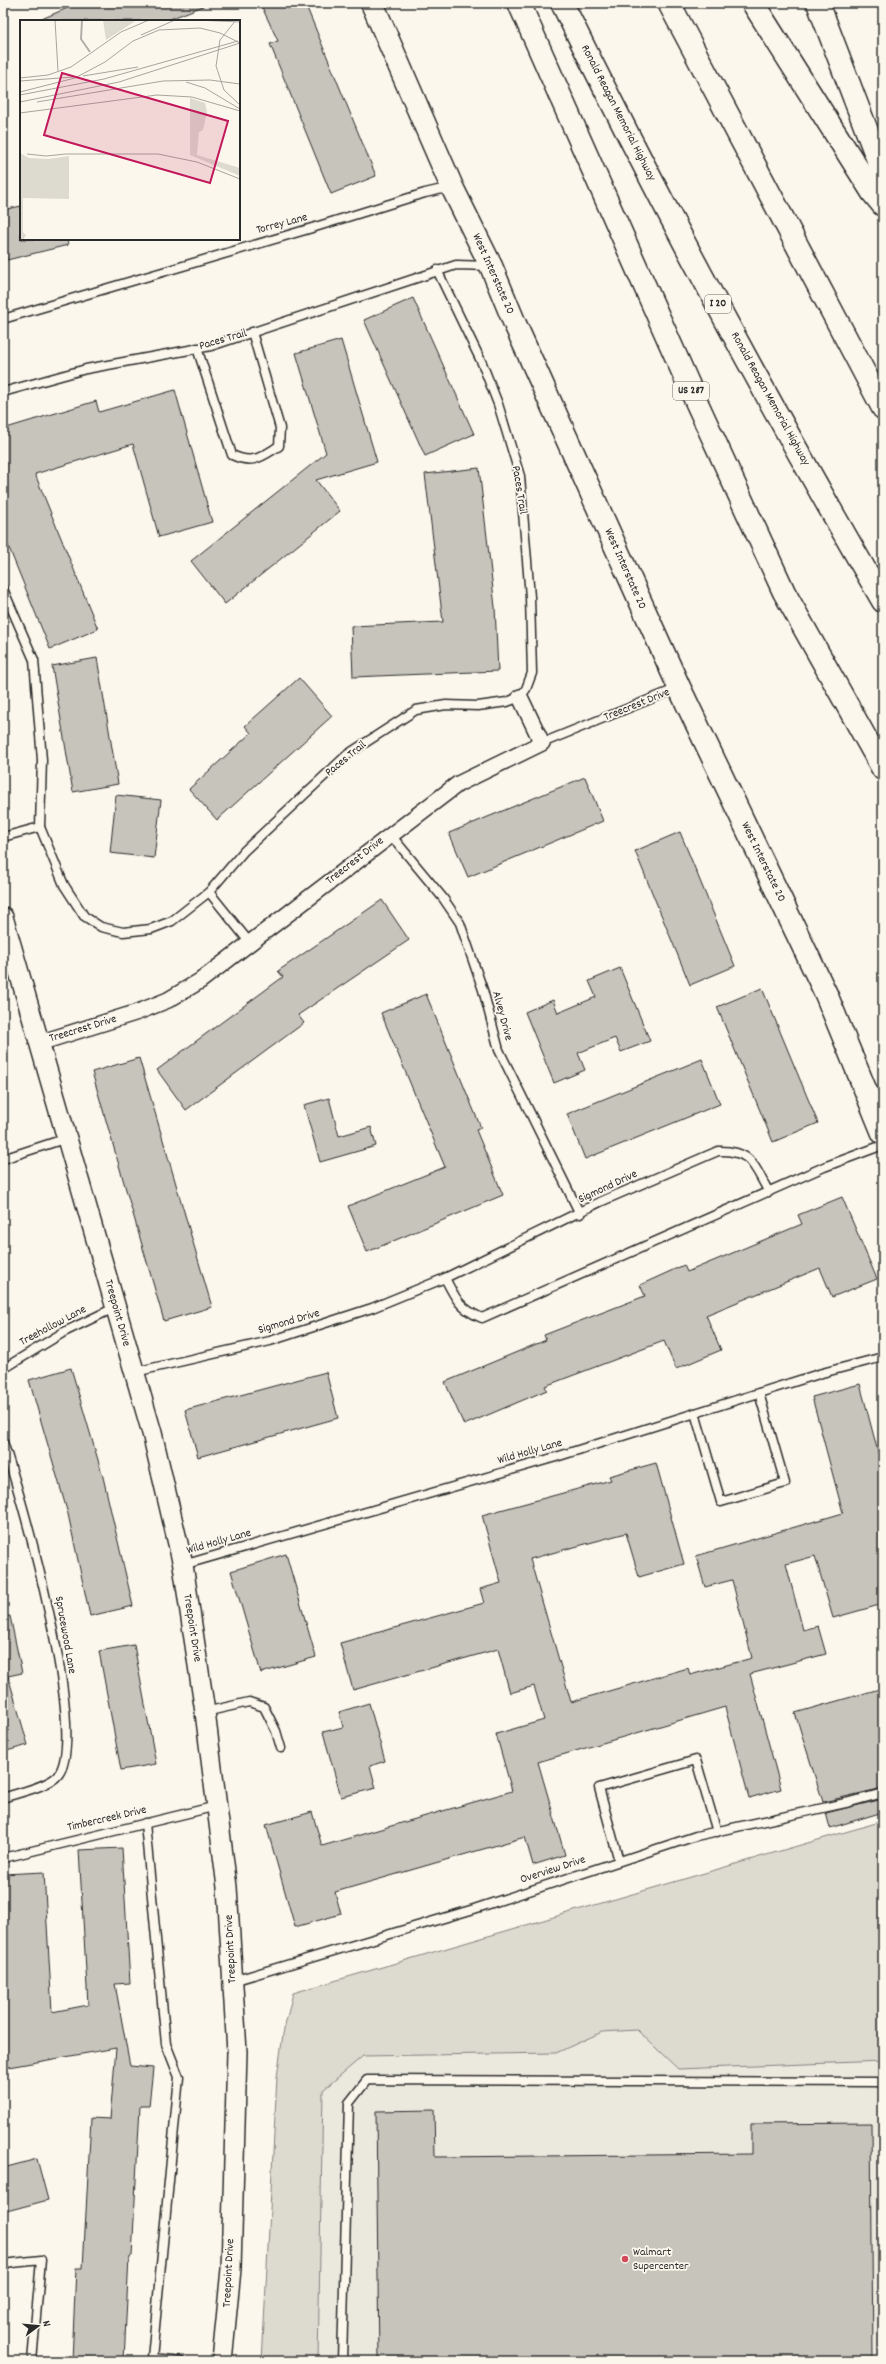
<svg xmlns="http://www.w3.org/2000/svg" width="886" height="2364" viewBox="0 0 886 2364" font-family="Dekko,sans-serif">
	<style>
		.built { fill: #ebe8de }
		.green { fill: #dddad0; stroke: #84827e }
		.building { fill: #c7c4bc; stroke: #2b2b2b }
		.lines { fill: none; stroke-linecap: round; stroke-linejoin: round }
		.service-casing { stroke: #2b2b2b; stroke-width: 11 }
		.minor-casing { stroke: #2b2b2b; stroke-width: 18 }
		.tertiary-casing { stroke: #2b2b2b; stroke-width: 22 }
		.secondary-casing { stroke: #2b2b2b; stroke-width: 25 }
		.motorway-casing { stroke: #2b2b2b; stroke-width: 25 }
		.service { stroke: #fbf7ec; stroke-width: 8 }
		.minor { stroke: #fbf7ec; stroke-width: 15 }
		.tertiary { stroke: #fbf7ec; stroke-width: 19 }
		.secondary { stroke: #fbf7ec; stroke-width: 22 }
		.motorway { stroke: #fbf7ec; stroke-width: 22 }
		.poi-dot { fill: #d1495b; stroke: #fbf7ec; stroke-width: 1.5 }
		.labels { text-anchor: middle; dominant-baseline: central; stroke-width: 3.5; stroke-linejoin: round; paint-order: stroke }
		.shield { fill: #fbf7ec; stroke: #696865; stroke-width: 1 }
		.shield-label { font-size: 11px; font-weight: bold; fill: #2b2b2b }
		.street-label { font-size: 12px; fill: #2b2b2b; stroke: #fbf7ec }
		.poi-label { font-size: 12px; fill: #2b2b2b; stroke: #fbf7ec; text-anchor: start }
		.inset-river { fill: none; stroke: #b1afa7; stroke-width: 2 }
		.inset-road { fill: none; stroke: #a8a59f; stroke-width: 1 }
		.view { fill: #c2185b; fill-opacity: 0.15; stroke: #c2185b; stroke-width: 2 }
		.inset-edge { fill: none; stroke: #2b2b2b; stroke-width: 2 }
	</style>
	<rect width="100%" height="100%" fill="#fbf7ec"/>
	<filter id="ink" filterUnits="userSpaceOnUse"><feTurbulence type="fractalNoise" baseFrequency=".025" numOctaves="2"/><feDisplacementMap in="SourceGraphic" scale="8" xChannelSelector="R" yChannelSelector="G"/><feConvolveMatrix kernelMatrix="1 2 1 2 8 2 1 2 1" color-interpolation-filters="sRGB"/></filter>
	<g filter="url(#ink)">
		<polygon class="built" points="637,2030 678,2069 883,2061 883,2361 318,2361 323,2090 363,2056 556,2053 602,2032"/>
		<polygon class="green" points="883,1821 883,2061 678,2069 637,2030 602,2032 556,2053 363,2056 323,2090 318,2361 262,2361 277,2077 283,2034 293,1993"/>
		<g class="building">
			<polygon points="79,3 208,3 208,4 165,21 37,21"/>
			<polygon points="260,3 305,3 376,176 331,194 270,44 278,41"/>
			<polygon points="21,206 21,239 67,239 68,245 7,260 3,244 3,210"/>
			<polygon points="413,298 474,434 425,456 364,320"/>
			<polygon points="341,340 377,462 316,480 340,511 225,604 191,561 326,453 296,353"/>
			<polygon points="175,390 212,522 159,537 133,444 35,474 98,629 50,649 3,533 3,429 96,401 99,412"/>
			<polygon points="479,468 495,607 498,671 353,677 351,626 443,622 425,474"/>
			<polygon points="97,658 118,784 73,792 52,666"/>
			<polygon points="299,678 332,716 217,820 189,789 251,733 245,726"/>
			<polygon points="585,777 603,821 468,877 449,833"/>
			<polygon points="116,795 161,800 154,858 110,853"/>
			<polygon points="680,832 735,966 690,985 635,851"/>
			<polygon points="382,900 409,940 298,1015 304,1023 186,1110 157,1070 283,977 278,971"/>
			<polygon points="620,968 650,1041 621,1052 615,1038 578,1053 585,1070 554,1083 525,1012 553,1000 558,1013 596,997 589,981"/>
			<polygon points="762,988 818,1123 773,1142 717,1007"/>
			<polygon points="426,994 481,1128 476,1130 503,1195 367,1252 348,1206 445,1167 381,1013"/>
			<polygon points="139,1058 212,1307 164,1321 92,1072"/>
			<polygon points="702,1059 720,1104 585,1159 567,1114"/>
			<polygon points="329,1098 339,1136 371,1127 376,1146 320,1162 304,1105"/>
			<polygon points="842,1197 877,1279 832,1297 820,1268 706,1315 721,1350 676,1369 664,1341 545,1386 547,1390 464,1425 445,1382 546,1340 544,1335 645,1296 640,1285 684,1265 687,1272 802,1224 798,1215"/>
			<polygon points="71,1368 103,1477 133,1606 90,1616 68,1514 29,1380"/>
			<polygon points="326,1372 338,1418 198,1457 185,1410"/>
			<polygon points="860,1384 883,1471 883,1604 833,1618 815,1556 786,1564 803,1630 818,1626 826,1654 750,1674 781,1789 749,1798 725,1707 538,1762 565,1855 533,1865 525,1837 335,1892 341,1914 295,1927 266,1825 312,1812 322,1846 512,1791 496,1734 544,1720 534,1686 510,1693 498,1649 353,1690 340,1643 484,1603 480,1589 501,1583 482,1515 611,1480 609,1476 656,1463 684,1564 639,1577 626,1533 530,1559 571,1702 688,1668 690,1675 752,1658 732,1580 705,1587 696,1556 843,1513 812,1397"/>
			<polygon points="286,1554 316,1657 261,1673 231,1571"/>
			<polygon points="3,1616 10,1616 22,1673 8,1676 28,1745 3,1752"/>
			<polygon points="134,1645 156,1764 121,1770 99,1651"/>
			<polygon points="883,1688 883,1788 823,1802 795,1713"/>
			<polygon points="369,1703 385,1761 370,1766 376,1788 341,1797 323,1732 343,1727 339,1712"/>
			<polygon points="883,1799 883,1812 830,1828 826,1813"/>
			<polygon points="122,1848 130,1983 115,1984 130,2066 153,2068 149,2106 140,2106 132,2256 129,2256 124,2361 72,2361 76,2268 83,2268 91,2118 110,2119 116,2048 3,2068 3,2020 5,2020 3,1874 44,1872 52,2012 88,2005 79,1850"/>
			<polygon points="434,2110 435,2157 751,2154 751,2124 871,2123 873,2361 379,2361 376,2111"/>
			<polygon points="37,2159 48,2200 3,2212 3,2168"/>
		</g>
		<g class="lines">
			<g class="service-casing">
				<g id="service">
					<polyline points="3,319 312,228 425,193 451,187"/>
					<path d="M197,348L232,455C253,465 261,457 279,446L280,428L252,332"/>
					<polyline points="3,392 86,369 211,346 456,265 490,266"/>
					<polyline points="3,589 34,660 42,760 40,827 64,885 84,916 101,927 123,932 151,929 172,921 209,892 244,851 348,754 416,710 446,705 478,706 507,702 520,697 526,689 532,673 530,597 520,476 498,404 482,363 437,270"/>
					<polyline points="542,743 678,688"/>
					<polyline points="390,834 443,898 460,923 483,990 499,1050 580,1214"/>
					<polyline points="3,837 40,827"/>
					<polyline points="209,892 250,943"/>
					<polyline points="3,1159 67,1138"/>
					<path d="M445,1278C455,1298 460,1309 482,1318L824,1167L883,1145"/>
					<polyline points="3,1369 64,1332 116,1307"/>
					<path d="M135,1372L270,1341L372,1308L445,1278L600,1202L718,1151C752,1150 753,1165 769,1192"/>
					<polyline points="695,1413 721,1502 785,1483 759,1393"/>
					<path d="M3,1442C21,1495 90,1735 58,1775C50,1786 17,1793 3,1798"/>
					<polyline points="183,1565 556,1457 822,1373 883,1357"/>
					<polyline points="205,1712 249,1702 264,1707 276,1731 281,1748"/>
					<polyline points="145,1823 166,2044 179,2077 152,2358 181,2361"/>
					<polyline points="3,1858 217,1806"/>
					<polyline points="619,1861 599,1788 696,1760 717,1832"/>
					<polyline points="233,1981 474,1909 696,1836 850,1802 883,1793"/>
					<polyline points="3,2264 41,2260 32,2361"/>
					<polyline points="342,2361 349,2103 367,2080 879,2082 883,2085"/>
				</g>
			</g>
			<g class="minor-casing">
				<polyline id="minor" points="39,1043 138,1012 168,1000 200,981 458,784 542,743 520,697"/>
			</g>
			<g class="tertiary-casing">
				<polyline id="tertiary" points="3,917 152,1433 183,1565 205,1712 227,1887 237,2052 231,2269 222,2361"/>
			</g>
			<g class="secondary-casing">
				<polyline id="secondary" points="372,3 452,187 491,266 515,324 679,687 826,994 883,1133"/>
			</g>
			<g class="motorway-casing">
				<g id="motorway">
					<polyline points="519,3 690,388 784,592 883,769"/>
					<path d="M562,3C662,206 769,405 883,601"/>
					<polyline points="669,3 883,408"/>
					<polyline points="753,3 873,193 883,205"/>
					<polyline points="818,3 883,173"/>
				</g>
			</g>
			<use href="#service" class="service"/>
			<use href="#minor" class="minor"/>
			<use href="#tertiary" class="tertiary"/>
			<use href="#secondary" class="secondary"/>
			<use href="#motorway" class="motorway"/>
		</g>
	</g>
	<circle class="poi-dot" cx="625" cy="2259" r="4"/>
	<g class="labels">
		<g class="shield">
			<rect x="705" y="295" width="26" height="18" rx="3"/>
			<rect x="673" y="382" width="36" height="18" rx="3"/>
		</g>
		<g class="shield-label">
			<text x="718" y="304">I 20</text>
			<text x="691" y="391">US 287</text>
		</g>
		<g class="street-label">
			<text transform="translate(618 113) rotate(63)">Ronald Reagan Memorial Highway</text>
			<text transform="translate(282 224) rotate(-15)">Torrey Lane</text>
			<text transform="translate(493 274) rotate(66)">West Interstate 20</text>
			<text transform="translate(223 340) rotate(-16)">Paces Trail</text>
			<text transform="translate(770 399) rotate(61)">Ronald Reagan Memorial Highway</text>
			<text transform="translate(519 490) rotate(81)">Paces Trail</text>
			<text transform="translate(625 569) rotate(66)">West Interstate 20</text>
			<text transform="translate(637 705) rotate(-22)">Treecrest Drive</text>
			<text transform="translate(346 759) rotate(-39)">Paces Trail</text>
			<text transform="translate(355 861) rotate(-38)">Treecrest Drive</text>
			<text transform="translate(763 862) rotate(64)">West Interstate 20</text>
			<text transform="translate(502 1016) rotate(75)">Alvey Drive</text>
			<text transform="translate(83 1029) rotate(-17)">Treecrest Drive</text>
			<text transform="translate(608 1187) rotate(-25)">Sigmond Drive</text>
			<text transform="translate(117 1313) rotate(74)">Treepoint Drive</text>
			<text transform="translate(289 1322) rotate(-16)">Sigmond Drive</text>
			<text transform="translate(53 1326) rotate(-28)">Treehollow Lane</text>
			<text transform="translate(530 1452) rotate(-16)">Wild Holly Lane</text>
			<text transform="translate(219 1542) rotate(-16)">Wild Holly Lane</text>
			<text transform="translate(192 1628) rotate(81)">Treepoint Drive</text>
			<text transform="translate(65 1635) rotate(80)">Sprucewood Lane</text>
			<text transform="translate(107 1819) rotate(-13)">Timbercreek Drive</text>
			<text transform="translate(553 1870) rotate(-18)">Overview Drive</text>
			<text transform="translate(231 1949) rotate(-93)">Treepoint Drive</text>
			<text transform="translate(229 2273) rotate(-87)">Treepoint Drive</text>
		</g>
		<g class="poi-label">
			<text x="633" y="2252">Walmart<tspan x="633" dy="14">Supercenter</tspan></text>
		</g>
	</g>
	<g transform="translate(20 20)">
		<rect width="220" height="220" fill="#fbf7ec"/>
		<path d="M83,0H117L86,20ZM170,78L185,83L187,92L183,110L179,112L177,135L220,148V156L170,135ZM0,133L9,138L28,139L49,136V179L3,178V212L6,215L3,220H0Z" fill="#dddad0"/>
		<path class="inset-river" d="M62,0L61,19L70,32"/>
		<path class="inset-road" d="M35,0L38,51M175,0L220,2M216,0L200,20L196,46L204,70L220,85M121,15L155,0M63,56L118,47M0,58L28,55L51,47L101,12L129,0M0,61L53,57M166,62L185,68L220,89M0,72L55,58L85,42L113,21L139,10L180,8L200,13L220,23M0,75L84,59L218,21M0,82L99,62L220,23M17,82L143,61L190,60L220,64M0,93L137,75L172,77L220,91M7,134L26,136L46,134H138L177,142L220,159"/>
		<path class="view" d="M42,53L208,101L190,163L24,115Z"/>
		<rect width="220" height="220" class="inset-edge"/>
	</g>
	<rect width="886" height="2364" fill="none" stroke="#fbf7ec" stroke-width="16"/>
	<rect x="8" y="8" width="870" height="2348" fill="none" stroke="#2b2b2b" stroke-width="1.5" filter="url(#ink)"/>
	<g transform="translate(38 2326) rotate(74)" stroke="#fbf7ec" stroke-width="3" paint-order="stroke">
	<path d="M0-3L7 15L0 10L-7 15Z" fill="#2b2b2b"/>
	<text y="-6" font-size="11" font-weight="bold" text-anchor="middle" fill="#2b2b2b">N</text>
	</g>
</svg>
